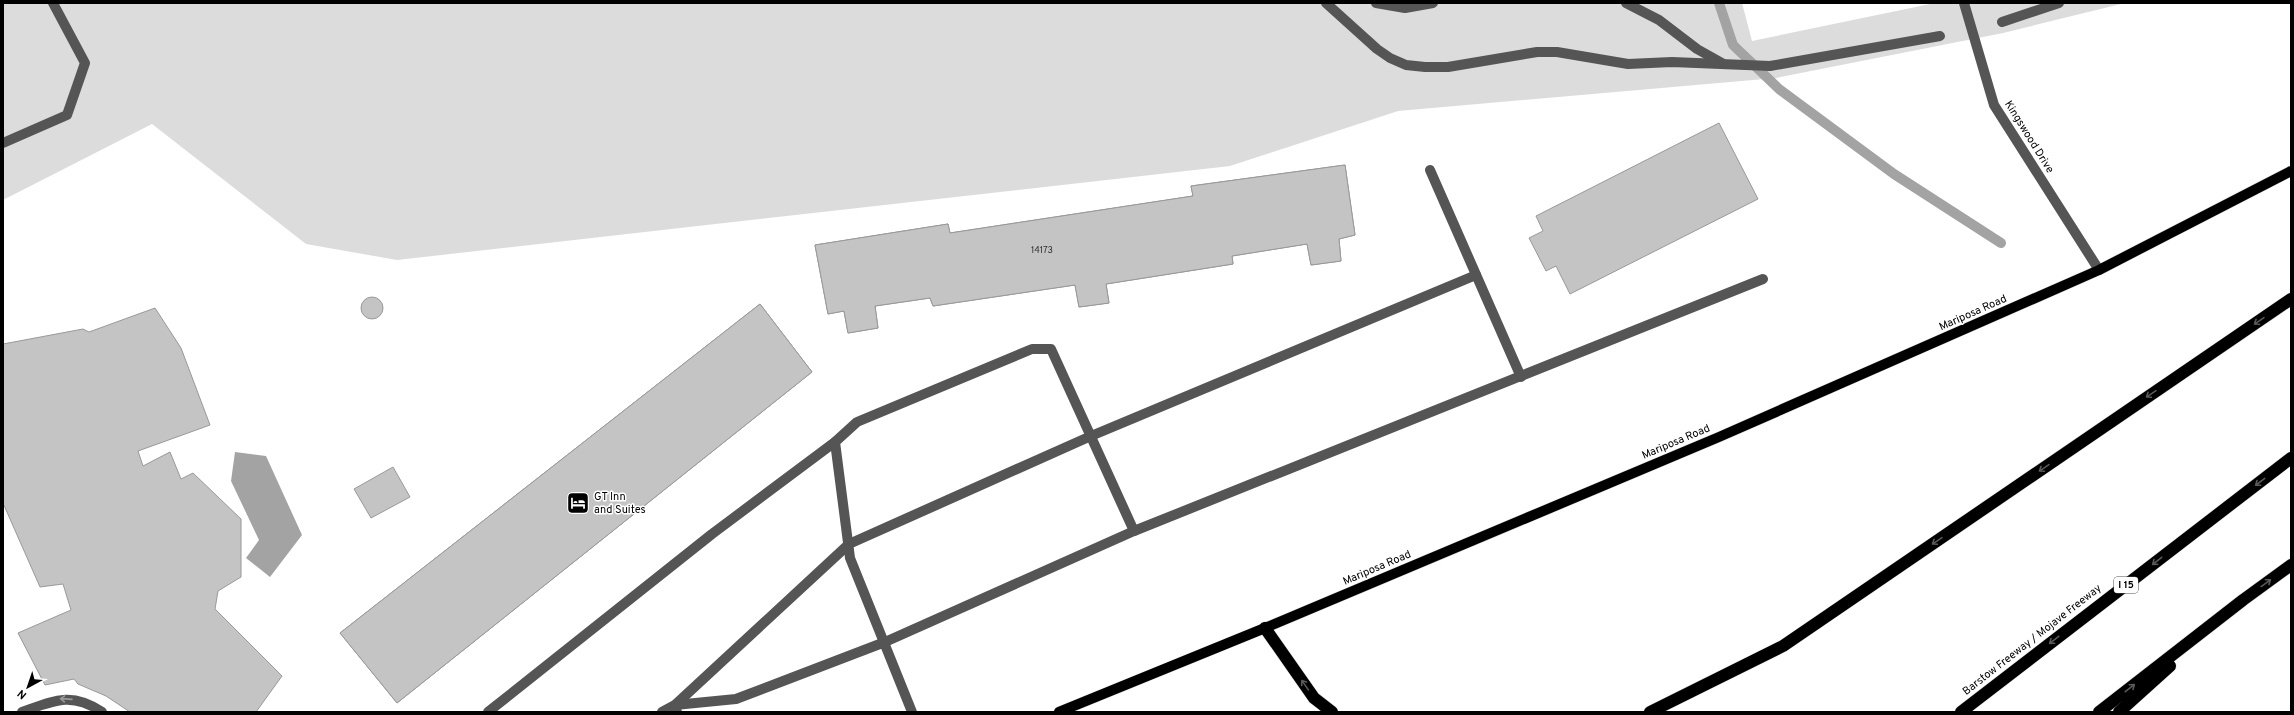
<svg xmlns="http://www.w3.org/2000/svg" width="2294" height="715" viewBox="0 0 2294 715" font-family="Overpass,sans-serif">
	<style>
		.green { fill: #dcdcdc }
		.water { fill: #a3a3a3 }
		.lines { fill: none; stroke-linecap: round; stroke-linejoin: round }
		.stream { stroke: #a3a3a3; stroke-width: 10 }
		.building { fill: #c4c4c4; stroke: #999 }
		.major-casing { stroke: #dbdbdb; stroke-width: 11 }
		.highway-casing { stroke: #dbdbdb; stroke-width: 13 }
		.minor { stroke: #555; stroke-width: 10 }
		.major { stroke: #000; stroke-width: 10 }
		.highway { stroke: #000; stroke-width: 12 }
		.oneway { stroke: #595959 }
		.oneway2 { stroke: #999 }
		.labels { text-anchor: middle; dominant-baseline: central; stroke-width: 3; stroke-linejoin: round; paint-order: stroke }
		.number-label { font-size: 9px; fill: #313131 }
		.shield { fill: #fff; stroke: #4c4c4c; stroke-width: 1 }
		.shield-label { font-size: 10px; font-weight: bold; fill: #000 }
		.street-label { font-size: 11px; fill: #000; stroke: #fff }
		.poi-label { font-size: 11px; fill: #000; stroke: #fff; text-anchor: start }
	</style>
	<rect width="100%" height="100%" fill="#fff"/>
	<polygon class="green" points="3,3 1742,3 1752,41 1935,3 2125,3 2003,33 1776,78 1398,111 1230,166 397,260 306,244 152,124 3,200"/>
	<polygon class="water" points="235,452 266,456 302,535 270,577 246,558 259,540 231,481"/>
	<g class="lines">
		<polyline class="stream" points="1719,3 1733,45 1779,89 1894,174 2001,243"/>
	</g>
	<g class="building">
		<polygon points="1719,123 1758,199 1570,294 1556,266 1546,271 1529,238 1543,231 1536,216"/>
		<polygon points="1345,165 1355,235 1339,239 1341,261 1311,265 1307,244 1232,256 1233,264 1106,284 1109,303 1079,307 1075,285 933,306 930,298 875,306 878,328 848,333 844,311 828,314 815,245 948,224 950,233 1193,196 1191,186"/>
		<polygon points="1345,165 1355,235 1339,239 1341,261 1311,265 1307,244 1232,256 1233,264 1106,284 1109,303 1079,307 1075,285 933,306 930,298 875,306 878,328 848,333 844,311 828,314 815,245 948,224 950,233 1193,196 1191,186"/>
		<circle cx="372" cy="308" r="11"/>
		<polygon points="760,304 812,372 397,703 340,633"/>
		<polygon points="760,304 812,372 397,703 340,633"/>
		<polygon points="155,308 181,348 210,425 138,451 143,466 170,452 181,479 193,473 241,519 241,577 218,591 215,609 282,676 256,712 130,712 106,696 78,684 74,679 45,685 18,633 71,610 63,584 40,587 3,503 3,344 83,329 89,332"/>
		<polygon points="393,467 410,497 371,518 354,489"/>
	</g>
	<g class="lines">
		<g class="major-casing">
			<polyline id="major" points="1059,712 1265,628 1719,437 2099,270 2291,171"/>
		</g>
		<g class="highway-casing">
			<g id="highway">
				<polyline points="1265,628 1314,698 1332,712"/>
				<polyline points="1650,712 1783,646 2291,299"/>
				<polyline points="1961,712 2291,458"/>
				<polyline points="2099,712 2243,600 2291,565"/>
				<polyline points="2119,712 2170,666"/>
			</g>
		</g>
		<g class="minor">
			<polyline points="1326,3 1377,49 1390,58 1406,65 1425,67 1448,67 1537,52 1557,52 1628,64 1672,62 1770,66 1940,36"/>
			<polyline points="1376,3 1405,8 1433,3"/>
			<polyline points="1626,3 1659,20 1697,49 1722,63"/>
			<polyline points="1964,3 1994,105 2099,270"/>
			<polyline points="2002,22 2059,3"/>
			<polyline points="3,143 67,115 85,63 53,3"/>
			<polyline points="1430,170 1521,377"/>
			<path d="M22,712C53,701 71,691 102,712"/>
			<polyline points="488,712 712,534 835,442"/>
			<polyline points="662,712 675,705 849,544 1091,436 1476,275"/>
			<polyline points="677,712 675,705 736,699 885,642 1134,531 1763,279"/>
			<polyline points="912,712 850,558 835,442 857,422 1032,349 1051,349 1134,531"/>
		</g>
		<use href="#major" class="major"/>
		<use href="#highway" class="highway"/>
	</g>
	<defs><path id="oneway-shaft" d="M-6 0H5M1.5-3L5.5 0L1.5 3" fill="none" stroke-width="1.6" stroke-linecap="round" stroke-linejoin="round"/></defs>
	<g class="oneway">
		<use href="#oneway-shaft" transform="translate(2259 321) rotate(146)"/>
		<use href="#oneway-shaft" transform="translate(2151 394) rotate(146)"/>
		<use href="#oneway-shaft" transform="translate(2044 468) rotate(146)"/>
		<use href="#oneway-shaft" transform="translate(2260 482) rotate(143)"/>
		<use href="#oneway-shaft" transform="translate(1937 541) rotate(146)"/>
		<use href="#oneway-shaft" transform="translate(2157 561) rotate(142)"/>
		<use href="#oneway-shaft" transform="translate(2266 583) rotate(-36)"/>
		<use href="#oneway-shaft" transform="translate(2054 640) rotate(142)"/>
		<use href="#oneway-shaft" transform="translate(1305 685) rotate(-125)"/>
		<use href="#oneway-shaft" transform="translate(2130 688) rotate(-38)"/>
	</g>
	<use class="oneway2" href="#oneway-shaft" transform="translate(66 699) rotate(-176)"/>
	<defs>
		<g id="hotel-square" transform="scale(1.15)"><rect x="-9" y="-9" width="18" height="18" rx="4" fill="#000" stroke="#fff"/><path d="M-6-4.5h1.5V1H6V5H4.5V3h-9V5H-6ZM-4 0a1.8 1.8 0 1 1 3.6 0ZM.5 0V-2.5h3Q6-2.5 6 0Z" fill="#fff"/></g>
	</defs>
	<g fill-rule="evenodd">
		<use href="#hotel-square" x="578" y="503"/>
	</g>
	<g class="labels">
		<g class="number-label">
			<text x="1042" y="250">14173</text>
		</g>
		<rect class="shield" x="2114" y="577" width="24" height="16" rx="3"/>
		<g class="shield-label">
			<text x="2126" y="585">I 15</text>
		</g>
		<g class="street-label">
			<text transform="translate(2029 137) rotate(58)">Kingswood Drive</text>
			<text transform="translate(1973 313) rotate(-24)">Mariposa Road</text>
			<text transform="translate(1676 442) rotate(-23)">Mariposa Road</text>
			<text transform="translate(1377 568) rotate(-23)">Mariposa Road</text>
			<text transform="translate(2032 640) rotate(-38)">Barstow Freeway / Mojave Freeway</text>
		</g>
		<g class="poi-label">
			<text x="594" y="497">GT Inn<tspan x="594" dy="13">and Suites</tspan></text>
		</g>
	</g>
	<rect width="2294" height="715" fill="none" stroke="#000000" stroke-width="8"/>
	<g transform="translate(28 687) rotate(220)" stroke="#ffffff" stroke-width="3" paint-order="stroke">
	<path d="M0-3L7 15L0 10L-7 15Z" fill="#000000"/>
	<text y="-6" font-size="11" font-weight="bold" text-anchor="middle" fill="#000000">N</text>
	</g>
</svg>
